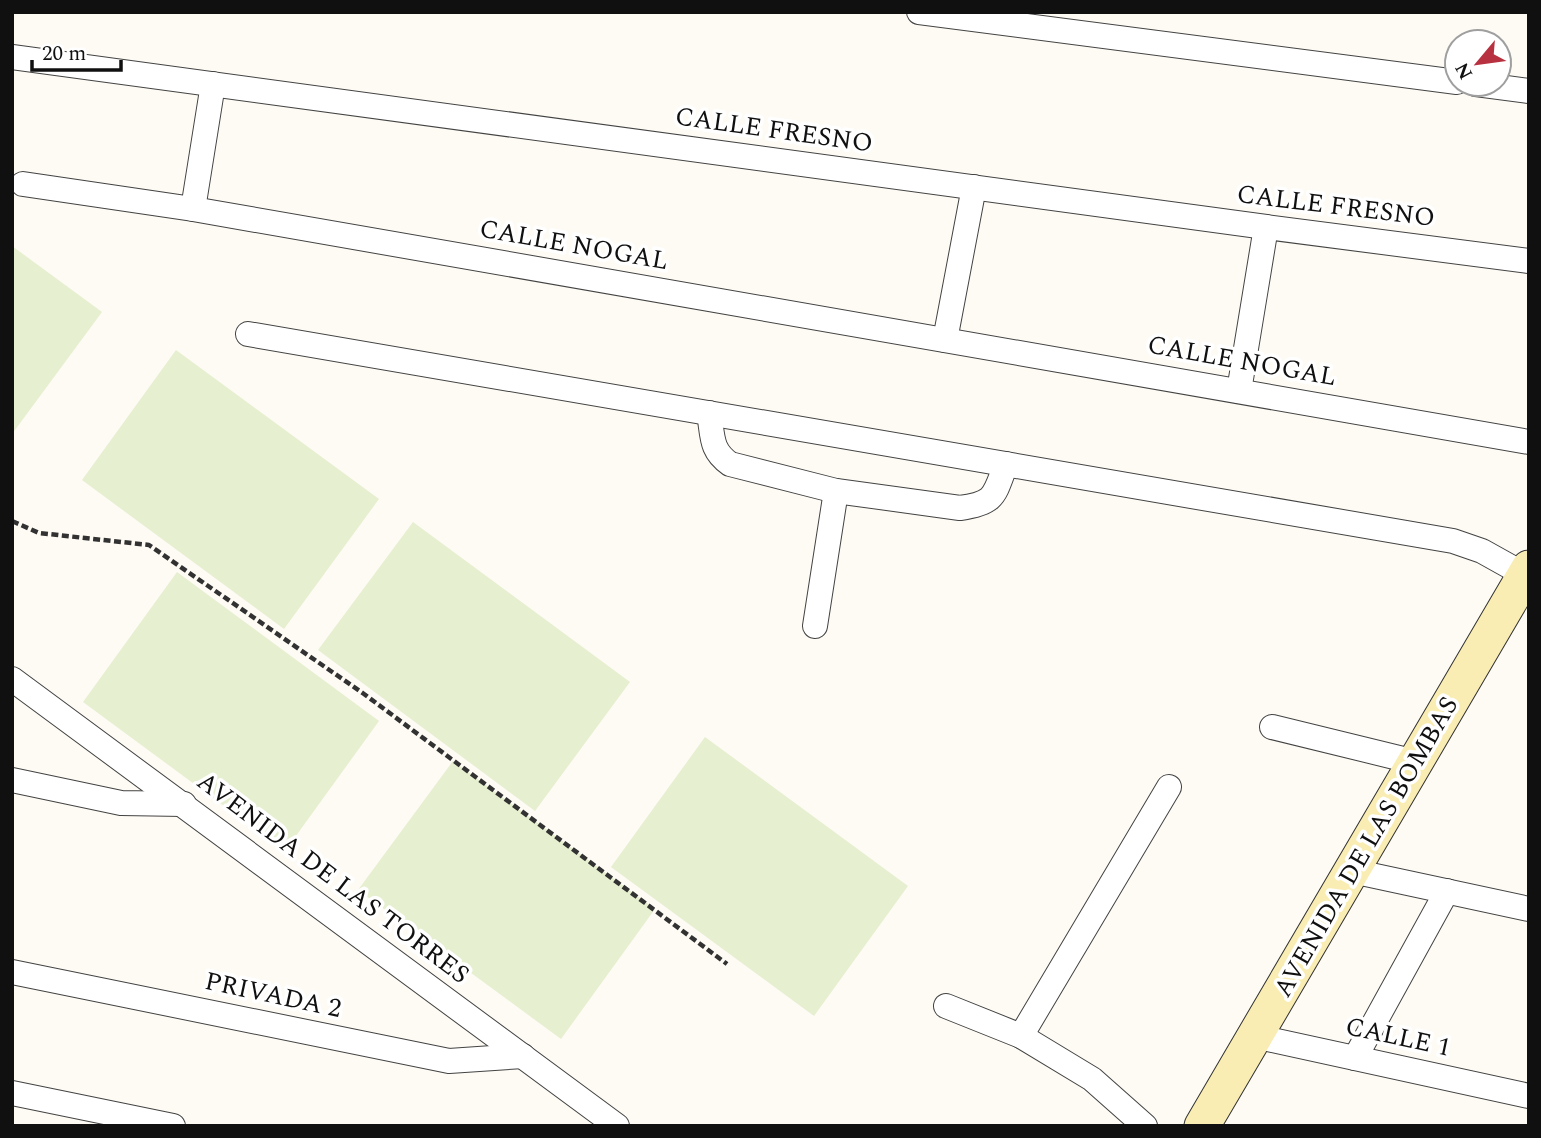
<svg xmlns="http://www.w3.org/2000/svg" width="1541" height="1138" viewBox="0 0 1541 1138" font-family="Spectral,serif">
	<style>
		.pitch { fill: #e6efd0 }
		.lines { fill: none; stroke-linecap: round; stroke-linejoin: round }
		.minor-casing { stroke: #434343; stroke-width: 26 }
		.secondary-casing { stroke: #323232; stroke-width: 37 }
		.path { stroke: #323232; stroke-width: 4.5; stroke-dasharray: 7 3.5; stroke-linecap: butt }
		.minor { stroke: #fff; stroke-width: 24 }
		.secondary { stroke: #f9edb4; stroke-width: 35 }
		.labels { text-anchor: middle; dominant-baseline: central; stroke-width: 7; stroke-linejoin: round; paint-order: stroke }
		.street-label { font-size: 26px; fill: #101010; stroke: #fff }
	</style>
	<rect width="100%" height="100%" fill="#fefbf4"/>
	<g class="pitch">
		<polygon points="12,246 102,312 12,434"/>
		<polygon points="176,350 379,499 284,629 82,480"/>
		<polygon points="413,522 630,682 535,811 318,650"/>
		<polygon points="177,572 379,721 285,851 83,702"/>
		<polygon points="705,737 908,886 814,1016 611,867"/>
		<polygon points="453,761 655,909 561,1039 358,890"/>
	</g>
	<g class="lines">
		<g class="minor-casing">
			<g id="minor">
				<polyline points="919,12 1457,82"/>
				<polyline points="12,57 1266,227 1529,261"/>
				<polyline points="1476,84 1529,91"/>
				<polyline points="23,184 193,209 1529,442"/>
				<polyline points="193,209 213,84"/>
				<polyline points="248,334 1453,541 1482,551 1525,575"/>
				<polyline points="945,340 974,187"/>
				<polyline points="1239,391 1266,227"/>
				<path d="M709,413C713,436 710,450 730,464L836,491L960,508C996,503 994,495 1006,464"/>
				<polyline points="815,626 836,491"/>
				<polyline points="12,679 617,1126"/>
				<polyline points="1272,727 1415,762"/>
				<polyline points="12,780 121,803 184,804"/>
				<polyline points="1352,871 1529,909"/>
				<polyline points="12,972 449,1061 523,1056"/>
				<polyline points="946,1006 1021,1036 1092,1079 1145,1126"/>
				<polyline points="1021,1036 1169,787"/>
				<polyline points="1254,1036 1529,1096"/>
				<polyline points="1355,1058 1447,891"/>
				<polyline points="12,1093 173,1126"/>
			</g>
		</g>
		<g class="secondary-casing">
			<polyline id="secondary" points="1202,1126 1529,568"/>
		</g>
		<polyline class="path" points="12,521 39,533 149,545 364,694 727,964"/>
		<use href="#minor" class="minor"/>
		<use href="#secondary" class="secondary"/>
	</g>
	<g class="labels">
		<g class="street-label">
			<text transform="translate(774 130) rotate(8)">CALLE FRESNO</text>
			<text transform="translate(1336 206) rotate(7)">CALLE FRESNO</text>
			<text transform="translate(574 245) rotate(10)">CALLE NOGAL</text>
			<text transform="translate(1242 361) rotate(10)">CALLE NOGAL</text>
			<text transform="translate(1366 847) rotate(-60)">AVENIDA DE LAS BOMBAS</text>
			<text transform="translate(333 878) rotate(37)">AVENIDA DE LAS TORRES</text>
			<text transform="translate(273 995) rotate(12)">PRIVADA 2</text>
			<text transform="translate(1398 1037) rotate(12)">CALLE 1</text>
		</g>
	</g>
	<rect width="1541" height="1138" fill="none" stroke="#101010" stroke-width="28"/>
	<g transform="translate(1478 63) rotate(241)"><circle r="33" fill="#ffffff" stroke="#9f9f9f" stroke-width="2"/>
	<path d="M0-5L12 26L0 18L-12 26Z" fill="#b73140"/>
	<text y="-10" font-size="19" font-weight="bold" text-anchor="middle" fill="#101010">N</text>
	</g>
	<path d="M32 60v10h89v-10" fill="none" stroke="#101010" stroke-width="3.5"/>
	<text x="42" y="60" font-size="21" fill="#101010" stroke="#ffffff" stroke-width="5" paint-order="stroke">20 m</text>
</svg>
